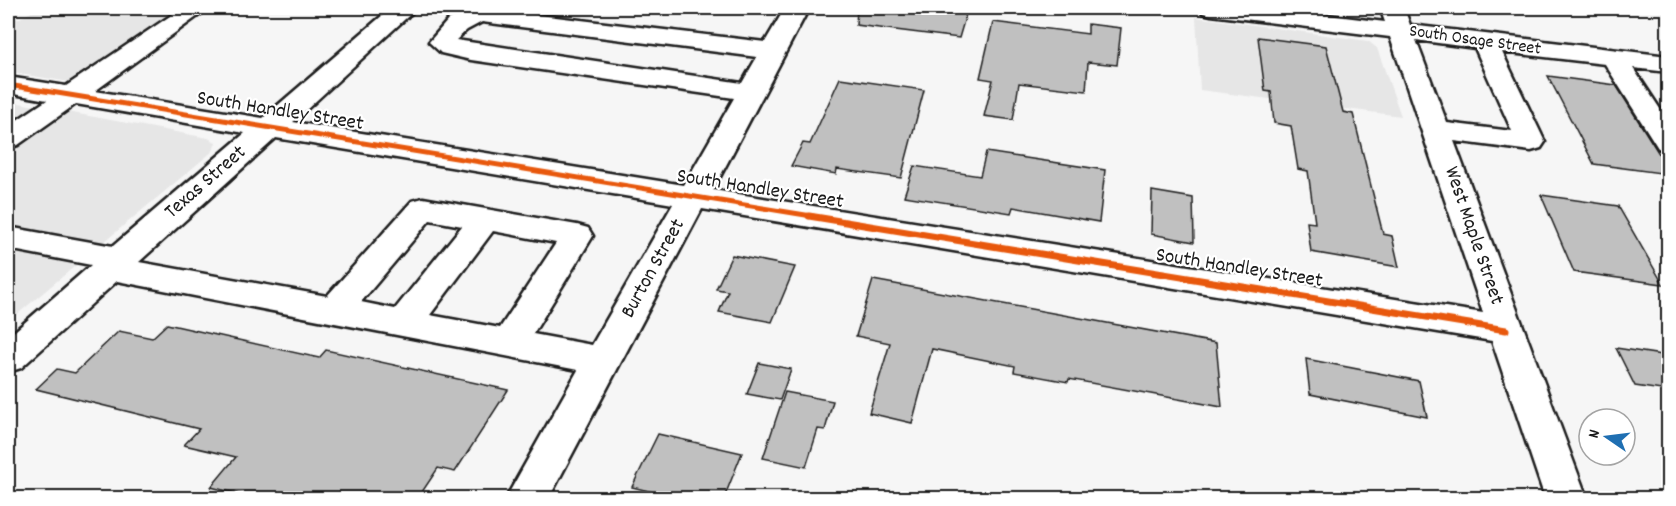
<svg xmlns="http://www.w3.org/2000/svg" width="1676" height="506" viewBox="0 0 1676 506" font-family="Dekko,sans-serif">
	<style>
		.built { fill: #e6e6e6 }
		.building { fill: #c0c0c0; stroke: #1c1c1c; stroke-width: 1.5 }
		.lines { fill: none; stroke-linecap: round; stroke-linejoin: round }
		.minor-casing { stroke: #1c1c1c; stroke-width: 5 }
		.minor { fill: #fff; fill-rule: evenodd }
		.cycleway-far1-casing { stroke: #fff; stroke-width: 8 }
		.cycleway-casing { stroke: #fff; stroke-width: 10 }
		.cycleway-far1 { stroke: #e8590c; stroke-width: 5 }
		.cycleway { stroke: #e8590c; stroke-width: 7 }
		.labels { text-anchor: middle; dominant-baseline: central; stroke-width: 4.5; stroke-linejoin: round; paint-order: stroke }
		.far-street-label { font-size: 18px; fill: #1c1c1c; stroke: #fff }
		.street-label { font-size: 21px; fill: #1c1c1c; stroke: #fff }
	</style>
	<rect width="100%" height="100%" fill="#f6f6f6"/>
	<filter id="ink" filterUnits="userSpaceOnUse"><feTurbulence type="fractalNoise" baseFrequency=".0167" numOctaves="2"/><feDisplacementMap in="SourceGraphic" scale="12" xChannelSelector="R" yChannelSelector="G"/><feConvolveMatrix kernelMatrix="1 2 1 2 8 2 1 2 1" color-interpolation-filters="sRGB"/></filter>
	<g filter="url(#ink)">
		<g class="built">
			<polygon points="39,8 206,8 95,86 8,72 8,20 20,18"/>
			<polygon points="1196,17 1368,41 1377,48 1401,116 1200,90"/>
			<polygon points="8,101 208,138 216,142 213,151 8,322"/>
		</g>
		<g class="building">
			<polygon points="857,8 938,8 967,11 959,38 856,25"/>
			<polygon points="993,22 1088,34 1088,24 1121,28 1117,65 1088,62 1086,91 1019,83 1013,120 984,116 993,80 980,78"/>
			<polygon points="1258,37 1326,46 1343,112 1353,114 1383,234 1392,236 1399,267 1311,252 1307,222 1315,223 1308,171 1298,169 1291,126 1274,123 1271,92 1265,91"/>
			<polygon points="1548,76 1616,85 1668,168 1668,174 1594,164"/>
			<polygon points="840,78 924,90 901,178 837,169 836,174 791,166 803,143 810,144"/>
			<polygon points="986,152 1105,170 1099,222 1013,207 1011,213 904,196 914,166 980,176"/>
			<polygon points="1152,191 1193,198 1194,242 1151,234"/>
			<polygon points="1541,195 1618,206 1663,284 1574,272"/>
			<polygon points="732,255 795,267 772,322 719,312 728,291 716,289"/>
			<polygon points="873,280 1216,343 1222,407 1069,379 1068,382 1014,372 1015,366 932,349 912,423 869,413 890,343 856,336"/>
			<polygon points="167,324 319,358 326,350 508,390 455,472 438,468 418,498 255,498 211,487 236,457 184,445 199,429 36,389 57,369 75,373 119,331 152,338"/>
			<polygon points="1616,348 1668,356 1668,391 1635,386"/>
			<polygon points="1306,359 1419,381 1427,417 1310,394"/>
			<polygon points="759,363 791,369 780,400 747,394"/>
			<polygon points="785,392 833,401 825,430 818,429 806,467 763,458"/>
			<polygon points="658,434 742,453 724,498 678,498 632,487"/>
		</g>
		<g class="lines">
			<g class="minor-casing">
				<path id="minor" d="M182,8H209L95,91L263,118L391,8H417L293,122L684,185L734,98L471,60L441,53L429,42L449,19L481,8L765,42L785,8H809L713,190L1483,313L1390,37L1211,15L1203,13L1199,8H1270L1385,22L1380,8H1404L1410,25L1668,56V72L1633,68L1668,121V151L1658,148L1605,64L1502,52L1545,142L1541,148L1531,151L1454,141L1587,498H1545L1492,341L702,209L549,498H506L578,370L117,281L21,368L8,372V337L91,265L8,249V227L113,246L245,133L76,104L18,145L8,148V126L47,100L8,93V77L66,86ZM482,22L757,57L742,83L456,40L467,30ZM1416,40L1475,48L1512,131L1447,123ZM276,138L673,204L592,345L533,334L593,236L588,228L577,225L423,198L412,201L327,296L139,262ZM430,220L462,226L395,309L361,302ZM493,231L556,243L500,328L430,315Z"/>
			</g>
			<use href="#minor" class="minor"/>
			<g class="cycleway-far1-casing">
				<polyline id="cycleway-far1" points="8,85 818,217"/>
			</g>
			<g class="cycleway-casing">
				<polyline id="cycleway" points="809,216 1506,330"/>
			</g>
			<use href="#cycleway-far1" class="cycleway-far1"/>
			<use href="#cycleway" class="cycleway"/>
		</g>
	</g>
	<g class="labels">
		<g class="far-street-label">
			<text transform="translate(1475 41) rotate(8)">South Osage Street</text>
		</g>
		<g class="street-label">
			<text transform="translate(280 112) rotate(9)">South Handley Street</text>
			<text transform="translate(206 183) rotate(-41)">Texas Street</text>
			<text transform="translate(760 190) rotate(9)">South Handley Street</text>
			<text transform="translate(1473 236) rotate(71)">West Maple Street</text>
			<text transform="translate(654 269) rotate(-61)">Burton Street</text>
			<text transform="translate(1239 269) rotate(9)">South Handley Street</text>
		</g>
	</g>
	<rect width="1676" height="506" fill="none" stroke="#fff" stroke-width="30"/>
	<rect x="15" y="15" width="1646" height="476" fill="none" stroke="#1c1c1c" stroke-width="2" filter="url(#ink)"/>
	<g transform="translate(1607 437) rotate(284)"><circle r="28" fill="#ffffff" stroke="#a4a4a4" stroke-width="1.5"/>
	<path d="M0-4.5L10 22L0 15L-10 22Z" fill="#1f6fb2"/>
	<text y="-9" font-size="16" font-weight="bold" text-anchor="middle" fill="#1c1c1c">N</text>
	</g>
</svg>
